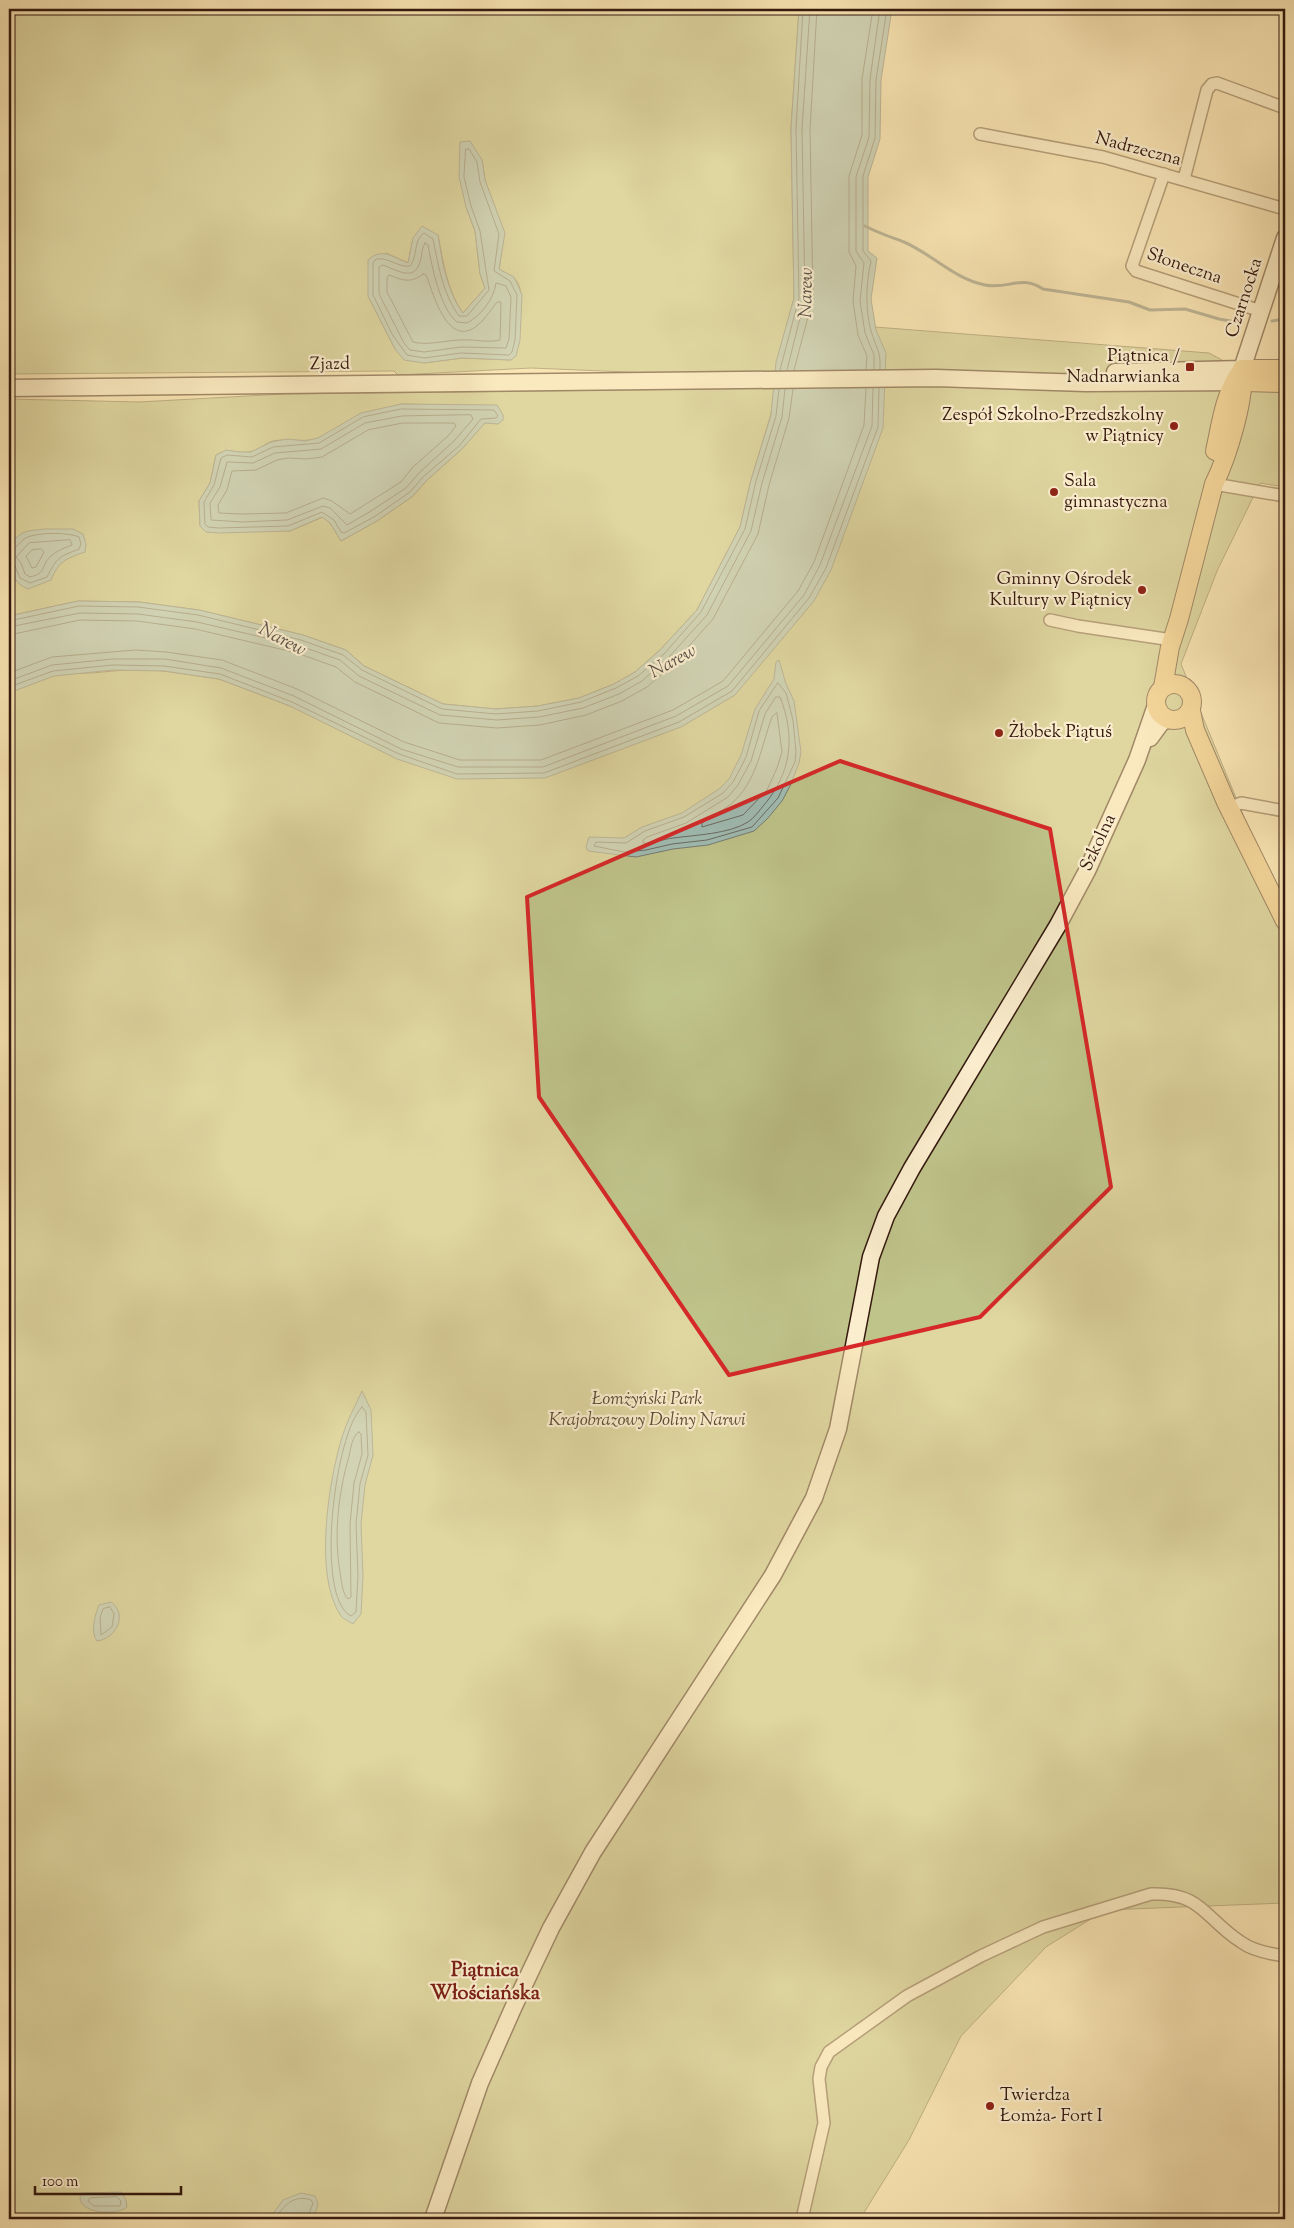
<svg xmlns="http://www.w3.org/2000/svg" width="1294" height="2228" viewBox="0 0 1294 2228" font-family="'Sorts Mill Goudy',serif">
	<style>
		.green { fill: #bfc48b; stroke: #7a6e4c; fill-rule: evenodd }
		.water { fill: #a0bdb5; stroke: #757b72 }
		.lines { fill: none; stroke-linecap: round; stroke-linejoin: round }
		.shore { stroke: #6a6b62; stroke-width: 1 }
		.stream { stroke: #757b72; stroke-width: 3 }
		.street-casing { stroke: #664c37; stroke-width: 14 }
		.secondary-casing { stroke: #35190e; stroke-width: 19 }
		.primary-casing { stroke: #35190e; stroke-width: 20 }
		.street { stroke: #fbeece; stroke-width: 11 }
		.secondary { stroke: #fbeece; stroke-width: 16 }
		.primary { stroke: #ecc27a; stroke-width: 18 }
		.marked { fill: none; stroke: #d62828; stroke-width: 4; stroke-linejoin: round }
		.poi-dot { fill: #8f2418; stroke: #fbeece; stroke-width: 2 }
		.labels { text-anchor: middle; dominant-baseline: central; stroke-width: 4.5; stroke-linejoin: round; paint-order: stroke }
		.street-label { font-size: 18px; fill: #35190e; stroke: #fbeece }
		.poi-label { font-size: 18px; fill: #35190e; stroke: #fbeece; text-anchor: end }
		.park-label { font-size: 18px; font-style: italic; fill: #5e4c34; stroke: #fbeece }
		.water-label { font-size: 19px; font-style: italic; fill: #5a5248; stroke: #fbeece }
		.quarter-label { font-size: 20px; font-weight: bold; fill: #7a1f14; stroke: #fbeece }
	</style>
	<rect width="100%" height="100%" fill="#f9e5b3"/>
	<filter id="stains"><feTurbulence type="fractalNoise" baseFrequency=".004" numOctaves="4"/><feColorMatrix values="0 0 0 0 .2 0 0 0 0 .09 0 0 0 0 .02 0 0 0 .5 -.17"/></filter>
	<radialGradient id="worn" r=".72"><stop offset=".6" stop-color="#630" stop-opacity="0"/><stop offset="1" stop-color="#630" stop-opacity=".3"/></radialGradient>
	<g class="green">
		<path d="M9,9H799L791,128L794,298L775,372L651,373L531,368L398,375L394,371L9,374ZM482,160L485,180L504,233L499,270C503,272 509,274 513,277C531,291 515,340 511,360L462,358L424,363L395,349L368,296L386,253L408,263L413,238L438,235C443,261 447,291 463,313L485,288L480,274L475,231L466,207Z"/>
		<polygon points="875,327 1209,353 1277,390 1285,390 1285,487 1260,483 1217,571 1181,664 1285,917 1285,1903 1105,1910 1046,1947 961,2036 909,2140 860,2219 9,2219 9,673 91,673 136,669 164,671 219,679 290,706 501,752 746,636"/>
		<path d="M774,388L771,414L751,480L740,527L697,610L660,650L635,672L614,684L579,698L538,706L496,709L443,704L364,666L346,650L303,635L199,610L139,602L78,601L9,616V399L139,402L284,394ZM401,404L497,406L462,449L427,480L413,496L377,521L341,541L330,523L323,517L290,531L200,526L199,501L210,483L216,455C231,447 234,454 249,452C258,451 265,443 273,441C288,438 305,443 319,438C347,427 372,411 401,404Z"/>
	</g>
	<g class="water">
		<polygon points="799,9 892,9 881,80 880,139 868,177 868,251 877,258 871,299 876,330 886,353 883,428 831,570 814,601 735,695 681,727 545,778 457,779 397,759 290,706 219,679 164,671 113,670 54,676 9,693 9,616 78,601 139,602 199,610 303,635 346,650 364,666 443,704 496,709 538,706 579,698 614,684 635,672 660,650 697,610 740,527 751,480 771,415 776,362 794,298 791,128"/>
		<path d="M470,141L482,160L485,180L505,233L499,269L514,277L522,295L520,340L516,356L511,360L462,358L424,363L404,360L395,349L368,296V260C382,247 392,257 408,263L413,238L422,226L438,235C442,261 447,292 463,313L485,288L480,274L475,231L466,207L459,177L460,142Z"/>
		<polygon points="401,404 497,405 503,415 503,420 498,424 485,423 462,449 427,480 413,496 377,521 341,541 330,523 322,517 290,531 219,533 206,532 200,526 199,501 210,483 216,455 226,450 239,452 251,452 271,442 288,439 305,441 318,438 361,413"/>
		<path d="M44,529H73L83,534L86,544L85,552C65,559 59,561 51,580L28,589C24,587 18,584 16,580C7,565 5,540 25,532C30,530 38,530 44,529Z"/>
		<polygon points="779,660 786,684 794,701 801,752 799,763 790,786 782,801 768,818 754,831 708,845 673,849 636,857 588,851 586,847 589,837 624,838 642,827 682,813 719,789 729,779 741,755 755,709 774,679 776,662"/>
		<path d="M362,1391L371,1410L373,1455L365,1485L361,1524L363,1576L361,1614L353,1624C350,1622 343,1619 341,1616C313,1576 329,1480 342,1437C347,1421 355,1406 362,1391Z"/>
		<path d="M111,1602C129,1615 115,1639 97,1641C90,1632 95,1615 99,1605Z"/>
		<path d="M121,2192L126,2200L127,2207C117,2216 73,2214 81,2193Z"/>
		<path d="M301,2193L315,2196C321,2206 316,2211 310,2219H269L283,2200Z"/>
	</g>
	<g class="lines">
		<g class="shore">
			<path d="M466,149H469L477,162L480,182L499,234L494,271L510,281L517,295L515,340L512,352L509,355L461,353L424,358L407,355L392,334L373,295V263L376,259C389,257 399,268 410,266C418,257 413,240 424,233L433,239C438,264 443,295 459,316H467L489,290L480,231L471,206L464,177Z"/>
			<path d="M425,243L428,245C432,267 440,308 457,322L467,323C482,315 494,298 496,283L506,286L511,297L509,339L506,348L461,347L424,352L410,350L404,343L379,294V267L383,265C399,271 416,283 421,258C422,253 422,248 425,243Z"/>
			<path d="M423,274L426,275C433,292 446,345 474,328C483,322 490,311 497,302H501L500,340C487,343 474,339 461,340C445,340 429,346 413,342L387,292V278L389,275C402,280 411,284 423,274Z"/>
			<polyline points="866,369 867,356 858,335 853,301 856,266 849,252 849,176 862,135 862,79 873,9"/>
			<polyline points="874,369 874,355 865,333 860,301 864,263 856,251 856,177 869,137 870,79 880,9"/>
			<path d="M880,369C881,351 876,348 871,331C865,309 866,283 871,261L863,251V176L875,138L876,80L887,9"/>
			<polyline points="780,370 799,298 796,129 803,9"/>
			<polyline points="787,370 805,298 802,129 810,9"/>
			<polyline points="794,370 813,298 810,129 817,9"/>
			<polygon points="401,409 494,410 498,416 496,418 481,419 459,446 423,477 410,492 374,517 344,533 341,532 334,520 322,512 288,526 219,528 208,527 205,524 204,502 214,485 221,458 227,455 252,457 273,447 319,443 363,417"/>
			<polygon points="471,415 473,419 454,441 419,473 406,488 371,511 347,525 330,508 323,506 287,520 242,522 211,520 210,503 220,487 227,462 253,463 275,453 321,449 365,423 402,416"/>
			<polygon points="403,423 454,423 456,426 448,436 413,467 401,482 350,514 332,501 323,498 286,513 242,514 219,513 218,505 227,490 232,471 256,470 277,460 288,458 306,459 322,457 368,430"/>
			<path d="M70,540L72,545C64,548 56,551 50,557C40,567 47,573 30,577L25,574L21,563L16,557L29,543Z"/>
			<polygon points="41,549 44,552 36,567 32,568 26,556 32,550"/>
			<path d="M9,550C16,549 19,543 24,539C33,532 69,532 79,537L81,544L79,549C59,557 57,557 47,577L30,583L20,578L15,566L9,563"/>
			<polyline points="9,621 79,606 138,607 198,615 301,640 343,655 362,670 442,709 496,714 538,711 581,702 616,688 638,676 664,654 701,612 745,529 756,481 776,416 779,389"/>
			<polyline points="9,627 80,613 138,614 197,622 300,646 340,660 359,676 440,715 497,720 539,717 583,708 619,694 642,681 668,658 707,615 751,531 762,483 782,417 785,389"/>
			<polyline points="9,635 80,620 137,621 195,629 297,653 336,667 355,682 439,723 497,728 540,725 586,715 622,701 647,687 673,664 713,619 758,534 769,485 789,418 793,389"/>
			<polyline points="9,673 52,657 135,650 166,652 222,660 297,689 404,742 460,760 541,760 673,710 723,681 798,591 814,562 864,425 866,388"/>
			<polyline points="9,681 52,665 113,659 165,659 221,668 294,696 401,749 458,767 543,767 676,716 728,686 804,595 820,565 872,426 873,388"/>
			<polygon points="778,683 786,693 793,720 796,752 795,762 778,798 752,827 707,840 672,844 646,850 624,852 594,846 596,842 626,843 645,831 684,817 723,793 733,782 740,769 746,757 759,711"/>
			<polyline points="9,687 53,671 113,665 164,666 220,674 292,702 399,754 457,774 544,773 679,722 732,691 809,598 826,568 878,427 879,388"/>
			<path d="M776,697H780C796,737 791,773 764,805C759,811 754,818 748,822C729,834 695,835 673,838C663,839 653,844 643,843V840L647,837L686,823L728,797L738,785L751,761L765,714Z"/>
			<path d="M777,713L782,752L777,768L767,790L743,815L702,827V823C711,816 722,811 731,804C757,782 761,747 772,717Z"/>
			<path d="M362,1407L366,1412L368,1455L360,1484L356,1524L358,1576L356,1612L351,1616C314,1598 335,1432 362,1407Z"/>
			<path d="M359,1432L361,1434L362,1454L354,1483L350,1524L351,1597L348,1599C343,1594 342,1585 341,1578C333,1537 338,1495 349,1456C351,1448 352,1436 359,1432Z"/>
			<polygon points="110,1607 114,1614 112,1627 101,1635 100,1617 103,1609"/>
			<polygon points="117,2197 121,2201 120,2206 94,2206 88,2201 90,2198"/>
			<path d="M275,2219C283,2206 294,2194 311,2200L313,2203L307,2219"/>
		</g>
		<g class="stream">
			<path d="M865,226C878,233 891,237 904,242C932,254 954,279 985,285C1009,290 1020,274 1043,289L1129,302L1150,310L1185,309L1219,319L1242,323"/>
			<polyline points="1272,321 1285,319"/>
		</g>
		<g class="street-casing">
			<g id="street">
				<polyline points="980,134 1103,157 1285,209"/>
				<polyline points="1164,174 1132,266 1136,271 1261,311"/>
				<polyline points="1184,179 1207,90 1212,84 1217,83 1285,108"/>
				<polyline points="1214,484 1285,496"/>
				<polyline points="1050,620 1078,626 1172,640"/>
				<polyline points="1229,808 1241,803 1285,811"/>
				<path d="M802,2219L824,2123L819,2079L821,2067L829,2052L907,1996L981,1956L1043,1927L1151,1894C1202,1892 1204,1918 1241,1942C1253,1951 1270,1954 1285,1956"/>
			</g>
		</g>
		<g class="secondary-casing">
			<g id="secondary">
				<polyline points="1115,372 1242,369 1285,238"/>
				<polyline points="9,388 936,378 1086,383 1244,382"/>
				<polyline points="1150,738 1161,723 1167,719"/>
				<polyline points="433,2219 480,2083 514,2006 551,1928 593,1852 773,1575 814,1498 838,1429 871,1257 886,1216 912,1168 1058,925 1087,871 1137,760 1156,705"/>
			</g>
		</g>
		<g class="primary-casing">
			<g id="primary">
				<polyline points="1242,369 1285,369"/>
				<polyline points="1244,382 1285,383"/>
				<path d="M1215,451C1221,424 1224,397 1239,374"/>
				<circle cx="1174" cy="702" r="18"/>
				<path d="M1163,687L1170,647L1179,619L1214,484C1227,458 1246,397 1242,369"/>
				<polyline points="1191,711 1195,730 1226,802 1285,921"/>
			</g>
		</g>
		<use href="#street" class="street"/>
		<use href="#secondary" class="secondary"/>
		<use href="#primary" class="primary"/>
	</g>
	<path d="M0 0H1294V2228H0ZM840,761L1050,829L1111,1187L980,1317L729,1375L539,1097L527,897Z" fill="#f9e5b3" fill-opacity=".55" fill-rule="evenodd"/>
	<path class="marked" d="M840,761L1050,829L1111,1187L980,1317L729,1375L539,1097L527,897Z"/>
	<g class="poi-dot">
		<rect x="1185" y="362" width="10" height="10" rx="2.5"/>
		<circle cx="1174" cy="426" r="5"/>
		<circle cx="1054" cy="492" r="5"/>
		<circle cx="1142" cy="590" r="5"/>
		<circle cx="999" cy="733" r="5"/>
		<circle cx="990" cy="2106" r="5"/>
	</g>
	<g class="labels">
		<g class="street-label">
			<text transform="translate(1138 150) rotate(15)">Nadrzeczna</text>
			<text transform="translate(1184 267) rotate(19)">Słoneczna</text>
			<text transform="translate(1245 298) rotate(-72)">Czarnocka</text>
			<text transform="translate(330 365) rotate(-1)">Zjazd</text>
			<text transform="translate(1099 843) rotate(-65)">Szkolna</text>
		</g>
		<g class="poi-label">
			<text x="1180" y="357">Piątnica /<tspan x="1180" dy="21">Nadnarwianka</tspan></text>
			<text x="1164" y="416">Zespół Szkolno-Przedszkolny<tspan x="1164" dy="21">w Piątnicy</tspan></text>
			<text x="1064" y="482" text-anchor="start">Sala<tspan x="1064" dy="21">gimnastyczna</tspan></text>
			<text x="1132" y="580">Gminny Ośrodek<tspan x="1132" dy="21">Kultury w Piątnicy</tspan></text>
			<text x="1009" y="733" text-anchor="start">Żłobek Piątuś</text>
			<text x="1000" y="2096" text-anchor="start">Twierdza<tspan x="1000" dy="21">Łomża- Fort I</tspan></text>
		</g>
		<g class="park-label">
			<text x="647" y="1400">Łomżyński Park<tspan x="647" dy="21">Krajobrazowy Doliny Narwi</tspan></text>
		</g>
		<g class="water-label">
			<text transform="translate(807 293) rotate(-89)">Narew</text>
			<text transform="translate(282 640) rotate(28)">Narew</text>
			<text transform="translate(673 662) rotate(-29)">Narew</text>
		</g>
		<g class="quarter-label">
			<text x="485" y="1971">Piątnica<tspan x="485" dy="23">Włościańska</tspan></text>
		</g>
	</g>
	<rect width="1294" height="2228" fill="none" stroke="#f9e5b3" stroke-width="30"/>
	<rect x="10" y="10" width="1274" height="2208" fill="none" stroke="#35190e" stroke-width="2.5"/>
	<rect x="15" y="15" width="1264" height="2198" fill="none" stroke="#35190e"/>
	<path d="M35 2186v8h146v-8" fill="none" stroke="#35190e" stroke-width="2.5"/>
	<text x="42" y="2186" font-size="15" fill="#35190e" stroke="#fbeece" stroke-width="4" paint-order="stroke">100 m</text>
	<rect width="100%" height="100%" filter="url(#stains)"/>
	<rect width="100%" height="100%" fill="url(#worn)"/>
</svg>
